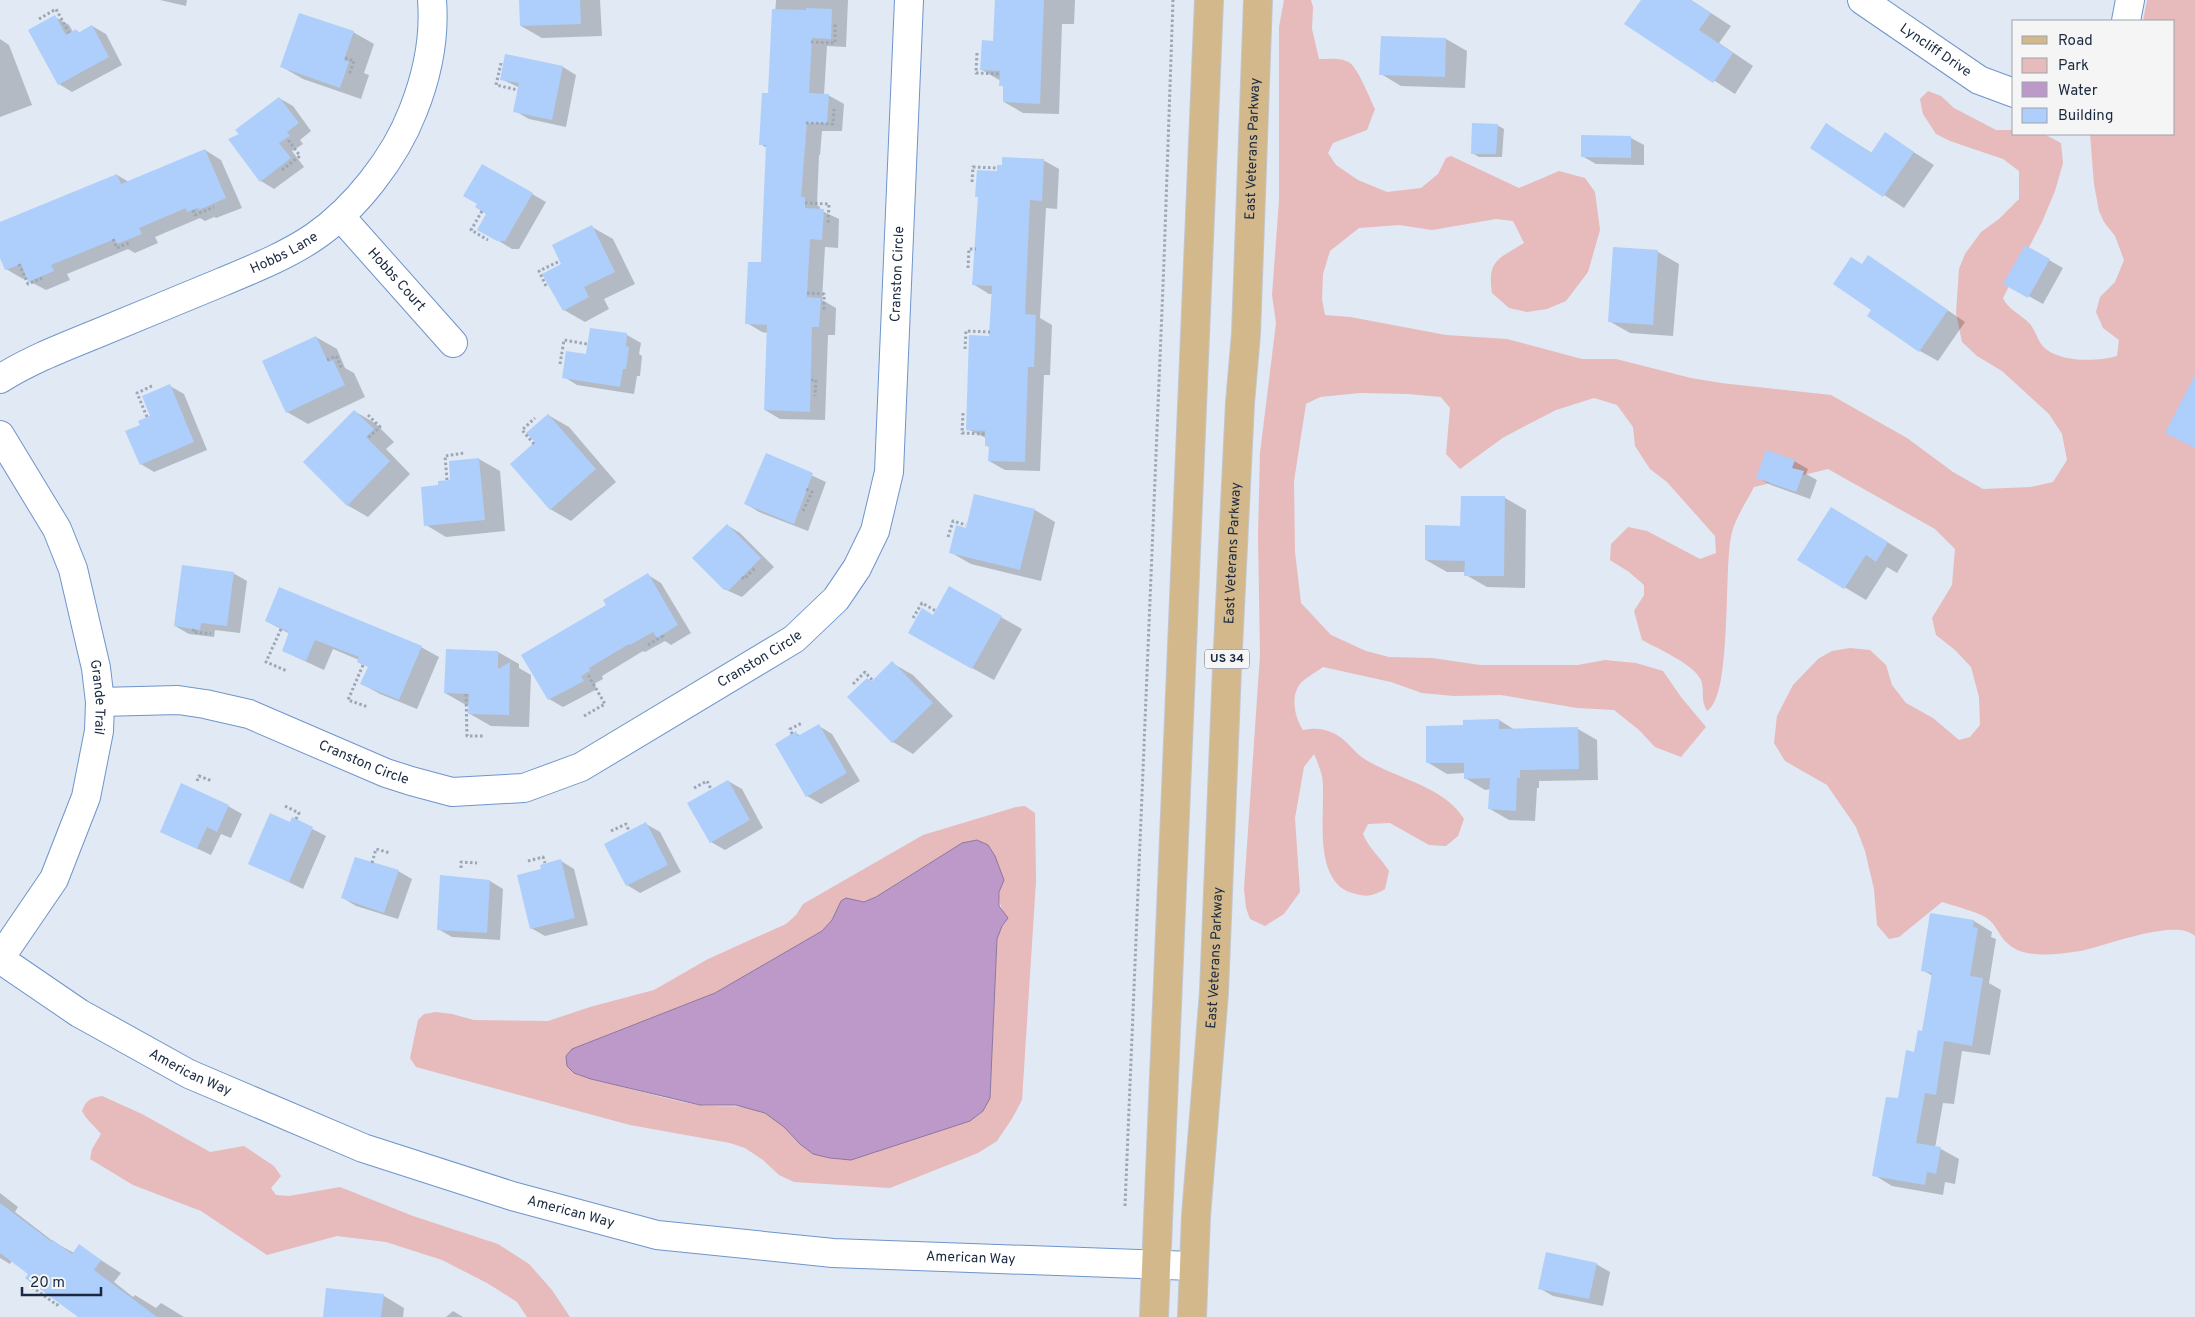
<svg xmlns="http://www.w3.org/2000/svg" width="2195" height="1317" viewBox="0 0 2195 1317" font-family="Overpass,sans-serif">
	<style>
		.green { fill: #e7babb; fill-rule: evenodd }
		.water { fill: #bd99ca; stroke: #8c77a0 }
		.shadow { fill: #0003 }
		.building { fill: #aecefb }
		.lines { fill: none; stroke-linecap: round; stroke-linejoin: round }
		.minor-casing { stroke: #6f95cb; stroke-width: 30 }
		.primary-casing { stroke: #c3c7cd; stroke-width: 30 }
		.path { stroke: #9ca7b6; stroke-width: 3; stroke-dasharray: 2.5 2.5; stroke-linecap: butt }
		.minor { stroke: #fff; stroke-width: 28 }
		.primary { stroke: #d3b88c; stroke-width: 28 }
		.labels { text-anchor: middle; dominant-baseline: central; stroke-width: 5; stroke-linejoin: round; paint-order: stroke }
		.shield { fill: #f5f5f5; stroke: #5c6676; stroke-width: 1 }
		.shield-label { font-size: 12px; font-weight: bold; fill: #1a293f }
		.street-label { font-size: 14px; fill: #1a293f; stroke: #f5f5f5 }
	</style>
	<rect width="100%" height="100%" fill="#e0e9f4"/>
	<g class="green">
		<path d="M1284,0H1311L1313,7L1312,29L1319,59C1329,59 1341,57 1350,63C1359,70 1370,99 1375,109L1367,130L1333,143L1328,153L1336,165L1358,180L1387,192L1421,188L1438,174L1446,158L1451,156L1519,188L1559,171L1585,178L1595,192L1600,230L1588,272L1566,301L1547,309L1527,312L1509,308L1492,293C1487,259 1499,259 1524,243L1513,221L1496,219L1432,230L1399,225L1359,228L1330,251L1323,274L1322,299L1325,315L1350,317L1446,335L1507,339L1582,359H1616L1691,378L1721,383L1831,395L1907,438L1953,472L1983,489L2031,487L2053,482L2067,460L2062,434L2049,414L2002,371L1977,356L1962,342L1956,313L1959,269L1965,254L1981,232L1999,219L2019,199V171L2003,159L1950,141L1936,134L1923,114L1920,99L1928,91L1941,96L1954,108L1996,130H2014V134H2044L2061,143L2063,163L2055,191L2042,222L2003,298C2008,310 2021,314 2030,324C2035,330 2037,338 2041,344C2055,363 2097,362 2117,356L2119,340L2103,328L2096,312L2100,297L2115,282L2124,260L2115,236L2104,222L2099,211L2094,184L2090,134H2174V21H2143L2147,0H2195V936C2174,916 2098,950 2073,952C2051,955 2020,959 2004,940C1999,934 1995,924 1988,919C1982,913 1951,905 1942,902L1899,937L1889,939L1877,925L1874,889L1865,851L1856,827L1827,785L1785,761L1774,743L1777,716L1793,685L1818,659L1832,651L1850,648L1870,650L1886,665L1892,685L1906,703L1933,718L1959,740L1970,737L1980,725L1979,697L1971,667L1955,650L1936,635L1932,618L1952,585L1955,549L1935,529L1828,469L1754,487C1747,501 1736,517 1732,532C1723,564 1733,697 1707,711C1700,699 1705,692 1701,680C1695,665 1657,648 1642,640L1634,611L1644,595V585L1629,572L1610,560L1611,544L1628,527L1647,531L1700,559L1716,553L1715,536L1667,482L1650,469L1635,446L1633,427L1617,405L1594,398L1556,410L1504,437L1460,469L1446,454L1450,408L1441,397L1408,394L1360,393L1320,397L1306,404L1294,481L1295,552L1301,603L1331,635L1366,651L1389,657L1432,658L1480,665H1578L1605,660L1636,663L1663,671L1681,697L1706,727L1681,757L1655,747L1639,730L1614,710L1577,708L1501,695L1454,696L1422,693L1391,682L1323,667C1316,672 1305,678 1300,684C1290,697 1295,718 1303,730C1315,728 1322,728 1333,733C1347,739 1354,753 1366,760C1398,779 1445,787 1464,819L1458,836L1446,846L1429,845L1390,823L1368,824L1363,834C1369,849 1381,858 1389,871L1385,889C1371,897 1367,897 1352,893C1310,880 1327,808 1322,776C1320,769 1317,760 1314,754L1304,767L1295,818L1300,892L1284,914L1265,926L1250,919L1246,908L1244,889L1260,655L1258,535L1260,453L1276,323L1272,295L1279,201V27Z"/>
		<path d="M1025,806L1035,813L1036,881L1022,1100L1013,1117L997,1141L978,1153L890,1188L794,1182L779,1175L763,1160L745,1148L730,1143L630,1125L416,1067L410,1058L418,1020L424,1014L436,1012L452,1014L474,1020L548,1021L590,1007L654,990L708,959L786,924L796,915L803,904L923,835L1016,807ZM962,843L1003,880C997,897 998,903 1007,918L1002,926L997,939L990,1098L813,1154C796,1142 783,1120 763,1112C739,1103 722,1108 699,1105C663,1099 627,1087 591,1079L572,1049L715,993L822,931L832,920L841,901L846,898L864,902L876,897Z"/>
		<path d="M102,1096L142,1114L210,1152L244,1146L274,1166L281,1176L271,1188L276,1195L289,1196L340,1187L413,1216L498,1244L529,1264L552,1290L570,1317H527L517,1302L487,1283L442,1260L386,1242L337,1236L267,1255L201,1211L133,1185L90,1159L92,1149L101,1134C95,1126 87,1121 82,1111C86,1100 90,1098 102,1096Z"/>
	</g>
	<polygon class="water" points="977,840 988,845 995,856 1004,880 999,892 999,906 1008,918 1002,926 997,939 990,1098 983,1111 970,1121 851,1160 830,1158 813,1154 800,1144 784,1127 765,1113 736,1105 700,1105 591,1079 574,1073 567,1066 566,1056 572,1049 715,993 822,931 832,920 841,901 846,898 864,902 876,897 962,843"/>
	<g class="shadow">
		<polygon points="160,0 187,0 186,6"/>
		<polygon points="520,0 600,0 602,36 542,38 521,26"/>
		<polygon points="776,0 848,0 846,47 827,46 824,95 828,95 844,104 842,131 822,131 820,155 819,155 817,205 820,207 820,210 839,219 838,248 825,247 822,300 836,308 835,335 828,335 825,420 780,419 765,410 768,333 762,332 747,323 762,264 767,148 760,144 770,95"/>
		<polygon points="997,0 1075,0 1074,24 1062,24 1059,114 1023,113 1004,102 1005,88 1001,85 1001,81 982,70 994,42"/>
		<polygon points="1642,0 1691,0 1731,26 1719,43 1753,66 1735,94 1626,24"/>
		<polygon points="55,17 69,25 73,32 76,30 80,33 92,26 106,34 122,65 72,92 59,84"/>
		<polygon points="353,32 374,44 364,73 369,75 361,99 303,79 282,67"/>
		<polygon points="1382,37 1446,39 1467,51 1465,88 1401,86 1381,74"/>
		<polygon points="0,39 9,45 32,105 0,117"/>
		<polygon points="563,67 576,75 566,127 529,119 515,111 520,88 501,79"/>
		<polygon points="279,98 293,106 311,131 300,140 303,144 292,151 304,167 274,189 261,181 241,135"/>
		<polygon points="1497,125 1504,129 1502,157 1479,157 1472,153"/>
		<polygon points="1827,125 1872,153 1885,134 1934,165 1904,208 1811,147"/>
		<polygon points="1631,138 1644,145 1644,165 1596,164 1582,156"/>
		<polygon points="205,150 221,160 242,208 216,218 214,217 205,221 200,218 155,237 158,243 135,253 128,249 67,274 70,280 46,290 29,281 28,277 23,279 6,269 0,254 0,224 117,175 129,182"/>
		<polygon points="1043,160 1059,169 1057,209 1046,208 1040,318 1052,325 1050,375 1044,375 1040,471 1005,470 989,461 990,448 986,445 986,438 967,429 991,337 993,294 989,294 973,284 980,198 976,196 998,172"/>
		<polygon points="482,165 546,202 519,249 512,249 479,229 488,214"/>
		<polygon points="592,227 613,239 635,284 604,299 609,309 585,322 564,310 563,265"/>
		<polygon points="2026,247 2063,268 2043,304 2005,283"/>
		<polygon points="1615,248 1658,252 1679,264 1673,336 1630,333 1609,321"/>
		<polygon points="1869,257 1965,322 1938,361 1920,351 1872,310 1863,265"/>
		<polygon points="591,329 627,335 641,343 639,354 642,356 640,376 637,376 634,394 577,385 564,377 587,355"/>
		<polygon points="316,337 337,349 345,368 354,373 365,397 308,424 287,412"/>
		<polygon points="170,386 184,394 207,450 154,472 141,464 141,426 152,416"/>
		<polygon points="354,411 375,423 394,442 386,449 410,474 368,517 347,505"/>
		<polygon points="548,415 569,427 616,482 571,521 550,509 537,443"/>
		<polygon points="767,455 826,482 808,531 759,512 746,504"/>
		<polygon points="479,459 500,471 505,531 446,537 426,525 440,486 452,481"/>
		<polygon points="1794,461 1808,469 1806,474 1817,480 1810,499 1771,485 1758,478"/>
		<polygon points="1462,497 1505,498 1526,510 1525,588 1487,587 1466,575 1466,572 1447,572 1426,560 1462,527"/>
		<polygon points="1035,510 1055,522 1041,581 971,564 950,552 967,529"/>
		<polygon points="1852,520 1908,555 1897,573 1887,567 1866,600 1799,560"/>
		<polygon points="727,525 740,533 774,567 742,597 724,589"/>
		<polygon points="233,573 247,581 240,633 215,630 214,637 189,634 175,626"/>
		<polygon points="648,575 661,583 691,633 671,645 665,641 645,652 643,651 602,676 603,679 594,684 597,689 563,707 549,699 608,606"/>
		<polygon points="950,588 1022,629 994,680 930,645 934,616"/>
		<polygon points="266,621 421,647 439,657 417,709 380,694 362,684 369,667 359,660 333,649 324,670 283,651 290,634"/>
		<polygon points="447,650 498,652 519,664 519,668 531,675 529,727 491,726 470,714 470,705 466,705 445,693"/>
		<polygon points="892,663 913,675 953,716 913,754 893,742 867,679 873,682"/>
		<polygon points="1499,720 1515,730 1578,729 1597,740 1598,780 1539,781 1539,788 1537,788 1535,821 1509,820 1490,809 1491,789 1485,790 1465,778 1465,773 1447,774 1427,762 1465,726 1465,721"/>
		<polygon points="819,726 832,734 860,781 821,804 807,796 796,733 801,736"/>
		<polygon points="728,781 742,789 763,828 725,850 711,842"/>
		<polygon points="228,806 242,814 231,838 221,834 211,855 161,832"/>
		<polygon points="293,819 326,836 303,889 249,863 290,824"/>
		<polygon points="646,824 660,832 681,872 640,893 627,885"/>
		<polygon points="561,861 574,869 588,925 545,936 531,928 542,870"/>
		<polygon points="398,871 412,879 398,919 356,906 343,898"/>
		<polygon points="441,876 490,881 503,889 500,940 452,937 438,929"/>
		<polygon points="1974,921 1992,932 1991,937 1996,939 1989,983 2001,990 1990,1055 1962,1051 1954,1104 1943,1103 1935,1148 1941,1149 1959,1159 1955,1184 1945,1182 1943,1195 1892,1186 1874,1175 1923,1032 1933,976 1922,970"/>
		<polygon points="0,1193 18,1207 15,1212 54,1242 74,1253 79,1246 121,1273 114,1282 133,1297 135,1295 156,1308 161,1303 184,1317 80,1317 30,1273 12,1260 10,1264 0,1258"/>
		<polygon points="1596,1264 1610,1272 1603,1306 1553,1296 1539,1288"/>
		<polygon points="384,1296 404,1308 403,1317 323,1317"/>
		<polygon points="453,1311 463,1317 446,1317"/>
	</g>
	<g class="building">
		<polygon points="519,0 580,0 581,24 520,26"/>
		<polygon points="995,0 1044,0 1040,104 1003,102 1003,86 999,86 1000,71 980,70 982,40 993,41"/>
		<polygon points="1641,0 1691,0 1711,13 1699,30 1733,53 1713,83 1624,24"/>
		<polygon points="806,8 832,9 831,39 812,38 809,93 829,94 827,123 807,123 801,197 805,197 805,208 824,209 822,240 810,239 807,297 821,298 819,327 812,327 810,412 764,410 767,325 745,324 748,262 761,262 766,145 759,145 762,93 768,93 772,9 806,10"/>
		<polygon points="299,13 354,31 344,60 349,62 340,88 280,67"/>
		<polygon points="55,15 66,35 76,29 78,33 92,25 109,57 58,85 28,30"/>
		<polygon points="1381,36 1446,38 1445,77 1379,75"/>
		<polygon points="505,54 563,66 552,120 513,112 519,83 500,80"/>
		<polygon points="279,97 299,123 287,132 290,136 279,143 291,158 260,182 228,139 239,134 235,130"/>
		<polygon points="1472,123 1498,124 1496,154 1471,154"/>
		<polygon points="1826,123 1871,153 1885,132 1914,152 1883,197 1810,148"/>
		<polygon points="1581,135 1631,136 1631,158 1581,157"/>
		<polygon points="205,149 226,198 199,210 198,208 187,212 186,208 139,228 142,234 117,244 115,239 51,265 54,271 28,282 21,264 5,270 0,258 0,222 117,174 121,184"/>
		<polygon points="1002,157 1044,159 1042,201 1030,200 1025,314 1036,315 1034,367 1028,367 1025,462 988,461 989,446 985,446 985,431 966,430 969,335 989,336 992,286 972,285 978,197 975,197 977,170 997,171 997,165 1002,165"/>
		<polygon points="482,164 533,193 505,241 497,241 477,230 486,214 475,207 477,204 463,196"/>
		<polygon points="592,225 615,272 584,287 589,297 563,311 542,274 561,264 552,245"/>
		<polygon points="2025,245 2050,259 2028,298 2003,284"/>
		<polygon points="1613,247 1658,250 1653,325 1608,322"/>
		<polygon points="1868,255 1948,310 1919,352 1867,316 1871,310 1833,284 1851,257 1862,264"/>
		<polygon points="590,328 627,333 626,346 629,347 626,369 623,369 620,387 562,378 566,351 586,354"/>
		<polygon points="316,336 328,362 333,360 345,385 286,413 262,361"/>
		<polygon points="2195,375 2195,448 2165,433"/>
		<polygon points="170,384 194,442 140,465 125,431 140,425 138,421 150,416 142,396"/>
		<polygon points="354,410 374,429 366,437 390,461 347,506 303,462"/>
		<polygon points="548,414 596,469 550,510 510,464 535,442 526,433"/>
		<polygon points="1766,450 1795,460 1792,468 1804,471 1796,492 1756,478"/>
		<polygon points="766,453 813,473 794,524 744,504"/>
		<polygon points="479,458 485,520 424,526 421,487 438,485 438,481 450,480 449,461"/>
		<polygon points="974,494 1035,509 1020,570 949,553 956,525 966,528"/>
		<polygon points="1461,496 1505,496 1504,576 1464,576 1465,561 1425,560 1425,525 1460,526"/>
		<polygon points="1831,507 1888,542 1876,562 1866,555 1844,589 1797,560"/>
		<polygon points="727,524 761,558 728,591 725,588 724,590 692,558"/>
		<polygon points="182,565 234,572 227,626 201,623 200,630 174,626"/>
		<polygon points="648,573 678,625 657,638 653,632 630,645 629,644 589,668 590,671 581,676 584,681 548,700 521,655 606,605 603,600"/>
		<polygon points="949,586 1002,616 972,669 908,633 922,608 933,615"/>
		<polygon points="279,587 422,646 399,700 360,684 368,667 357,662 359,657 315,640 306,661 282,651 289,632 265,621"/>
		<polygon points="446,649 498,651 498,669 510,662 509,715 468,714 469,694 444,693"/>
		<polygon points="892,661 933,703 892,743 847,697 867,678 871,682"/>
		<polygon points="1499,719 1499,729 1578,727 1579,769 1520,770 1520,778 1517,778 1516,811 1488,809 1490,778 1464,779 1464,763 1426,763 1426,726 1463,725 1463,720"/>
		<polygon points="819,724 847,773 806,797 775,744 796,731 798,736"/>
		<polygon points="728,780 750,820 710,843 687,803"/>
		<polygon points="181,783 229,805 217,832 207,827 197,849 160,832"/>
		<polygon points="270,813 290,822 292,817 313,827 289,882 248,864"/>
		<polygon points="646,822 668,865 626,886 604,844"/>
		<polygon points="355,857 399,870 384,913 341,898"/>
		<polygon points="561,859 575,918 530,929 517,875 541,869 540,865"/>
		<polygon points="440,875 490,880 487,933 437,930"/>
		<polygon points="1930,913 1974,920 1973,927 1978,928 1970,976 1983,978 1972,1046 1944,1041 1936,1095 1925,1093 1916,1143 1941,1147 1936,1174 1927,1172 1925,1185 1872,1176 1886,1097 1898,1098 1906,1050 1914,1052 1918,1030 1922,1031 1932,973 1921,971"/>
		<polygon points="0,1203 52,1242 53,1240 72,1254 79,1244 101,1260 94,1270 157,1317 78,1317 25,1278 28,1274 0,1253"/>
		<polygon points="1546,1252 1597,1263 1589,1299 1538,1289"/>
		<polygon points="326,1288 384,1294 381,1317 323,1317"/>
	</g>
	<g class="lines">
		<g class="minor-casing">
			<g id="minor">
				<path id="s1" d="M1862,0L1979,80L2014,93"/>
				<polyline points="2126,21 2130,0"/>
				<path id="s2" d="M340,216L453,343"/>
				<path id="s3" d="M0,379C30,360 64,347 96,334C138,317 180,299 222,282C253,269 286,256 314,237C355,209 395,158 413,111C427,76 435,38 432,0"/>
				<path id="s4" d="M0,435L57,529L73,569L96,668L100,702L99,731L86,797L54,879L0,958"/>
				<path id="s5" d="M100,702L178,700L205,704L249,714L386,773L411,781L452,792L524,788L581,767L794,639L836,599L857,568L875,531L889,472L909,0"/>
				<path id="s6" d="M0,959L79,1013L189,1074L363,1148L512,1196L657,1235L833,1253L1193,1266"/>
			</g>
		</g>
		<g class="primary-casing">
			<g id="primary">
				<polyline points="1154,1317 1209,0"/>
				<path id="s7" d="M1192,1317L1196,1216L1214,992L1227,668L1240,403L1246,334L1258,0"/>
			</g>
		</g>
		<g class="path">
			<polyline points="39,19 56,9 69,33"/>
			<polyline points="811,42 835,43 835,23"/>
			<polyline points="977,53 976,73 1000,74"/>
			<polyline points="345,58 354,61 349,75"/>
			<polyline points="501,63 496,85 518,90"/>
			<polyline points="806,123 833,124 834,109"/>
			<polyline points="282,170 300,156 287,138"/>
			<polyline points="972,182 973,167 997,168"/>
			<polyline points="805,203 829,204 828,225"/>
			<polyline points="193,210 195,215 214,207"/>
			<polyline points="482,211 471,230 488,240"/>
			<polyline points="113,239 117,248 131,242"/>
			<polyline points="19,264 28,284 42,278"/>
			<polyline points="968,268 969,249 976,249"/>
			<polyline points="546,286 539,271 560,261"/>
			<polyline points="807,293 824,294 824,312"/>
			<polyline points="965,349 966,331 990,332"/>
			<polyline points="327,360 336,356 342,369"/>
			<polyline points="560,364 564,340 587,344"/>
			<polyline points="811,380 816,380 815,396"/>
			<polyline points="963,413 962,433 985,434"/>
			<polyline points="368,415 380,427 368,438"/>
			<polyline points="147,417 137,393 154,385"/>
			<polyline points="534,444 522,430 535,418"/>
			<polyline points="447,480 445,456 464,453"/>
			<polyline points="803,511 812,492 806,489"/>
			<polyline points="948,537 953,521 966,525"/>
			<polyline points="742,577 744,579 755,568"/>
			<polyline points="913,618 922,603 936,611"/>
			<polyline points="194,629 193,632 211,634"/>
			<polyline points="281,629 266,662 287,671"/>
			<polyline points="648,645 663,636 662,635"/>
			<polyline points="363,665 348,700 368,707"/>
			<polyline points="853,684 865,672 873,681"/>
			<polyline points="466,694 467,736 483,736"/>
			<polyline points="584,716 605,704 587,673"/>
			<polyline points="792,734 790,729 802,723"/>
			<polyline points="197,781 199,776 212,781"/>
			<polyline points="694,788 707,781 711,789"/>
			<polyline points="285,806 299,813 296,819"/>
			<polyline points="611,831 626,824 629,831"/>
			<polyline points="528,861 543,857 545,863"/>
			<polyline points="372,863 376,849 390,853"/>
			<polyline points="461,868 461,862 477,863"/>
			<polyline points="1125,1206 1164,261 1173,0"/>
			<polyline points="32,1287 57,1305 59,1303"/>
		</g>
		<use href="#minor" class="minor"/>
		<use href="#primary" class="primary"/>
	</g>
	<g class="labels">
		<rect class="shield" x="1204.5" y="649.5" width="45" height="19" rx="4"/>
		<g class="shield-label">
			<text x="1227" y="659">US 34</text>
		</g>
		<g class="street-label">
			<text stroke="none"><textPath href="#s1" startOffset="89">Lyncliff Drive</textPath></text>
			<text stroke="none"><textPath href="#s7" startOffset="1170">East Veterans Parkway</textPath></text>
			<text stroke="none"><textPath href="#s3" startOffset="311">Hobbs Lane</textPath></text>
			<text stroke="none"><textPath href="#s5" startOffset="1145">Cranston Circle</textPath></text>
			<text stroke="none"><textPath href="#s2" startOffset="85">Hobbs Court</textPath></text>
			<text stroke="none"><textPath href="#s7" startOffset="765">East Veterans Parkway</textPath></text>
			<text stroke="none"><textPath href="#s5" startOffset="710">Cranston Circle</textPath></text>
			<text stroke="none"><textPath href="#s4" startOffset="284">Grande Trail</textPath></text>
			<text stroke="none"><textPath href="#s5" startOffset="275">Cranston Circle</textPath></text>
			<text stroke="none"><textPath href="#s7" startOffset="360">East Veterans Parkway</textPath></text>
			<text stroke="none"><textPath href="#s6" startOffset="222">American Way</textPath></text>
			<text stroke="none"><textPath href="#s6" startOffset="628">American Way</textPath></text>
			<text stroke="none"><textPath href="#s6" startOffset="1032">American Way</textPath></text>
		</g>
	</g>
	<rect x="2012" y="20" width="162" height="115" fill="#f5f5f5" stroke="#9da3ac"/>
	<rect x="2022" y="36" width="25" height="8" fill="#d3b88c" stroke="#9da3ac"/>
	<text x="2058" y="45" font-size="15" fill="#1a293f">Road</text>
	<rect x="2022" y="58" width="25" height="15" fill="#e7babb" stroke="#9da3ac"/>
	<text x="2058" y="70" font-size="15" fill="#1a293f">Park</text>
	<rect x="2022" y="82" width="25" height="15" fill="#bd99ca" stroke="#9da3ac"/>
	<text x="2058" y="95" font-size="15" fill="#1a293f">Water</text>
	<rect x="2022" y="108" width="25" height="15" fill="#aecefb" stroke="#9da3ac"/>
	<text x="2058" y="120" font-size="15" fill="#1a293f">Building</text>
	<path d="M22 1287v8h79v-8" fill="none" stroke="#1a293f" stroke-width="2.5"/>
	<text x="30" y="1287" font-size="15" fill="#1a293f" stroke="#f5f5f5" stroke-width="4" paint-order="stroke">20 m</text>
</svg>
